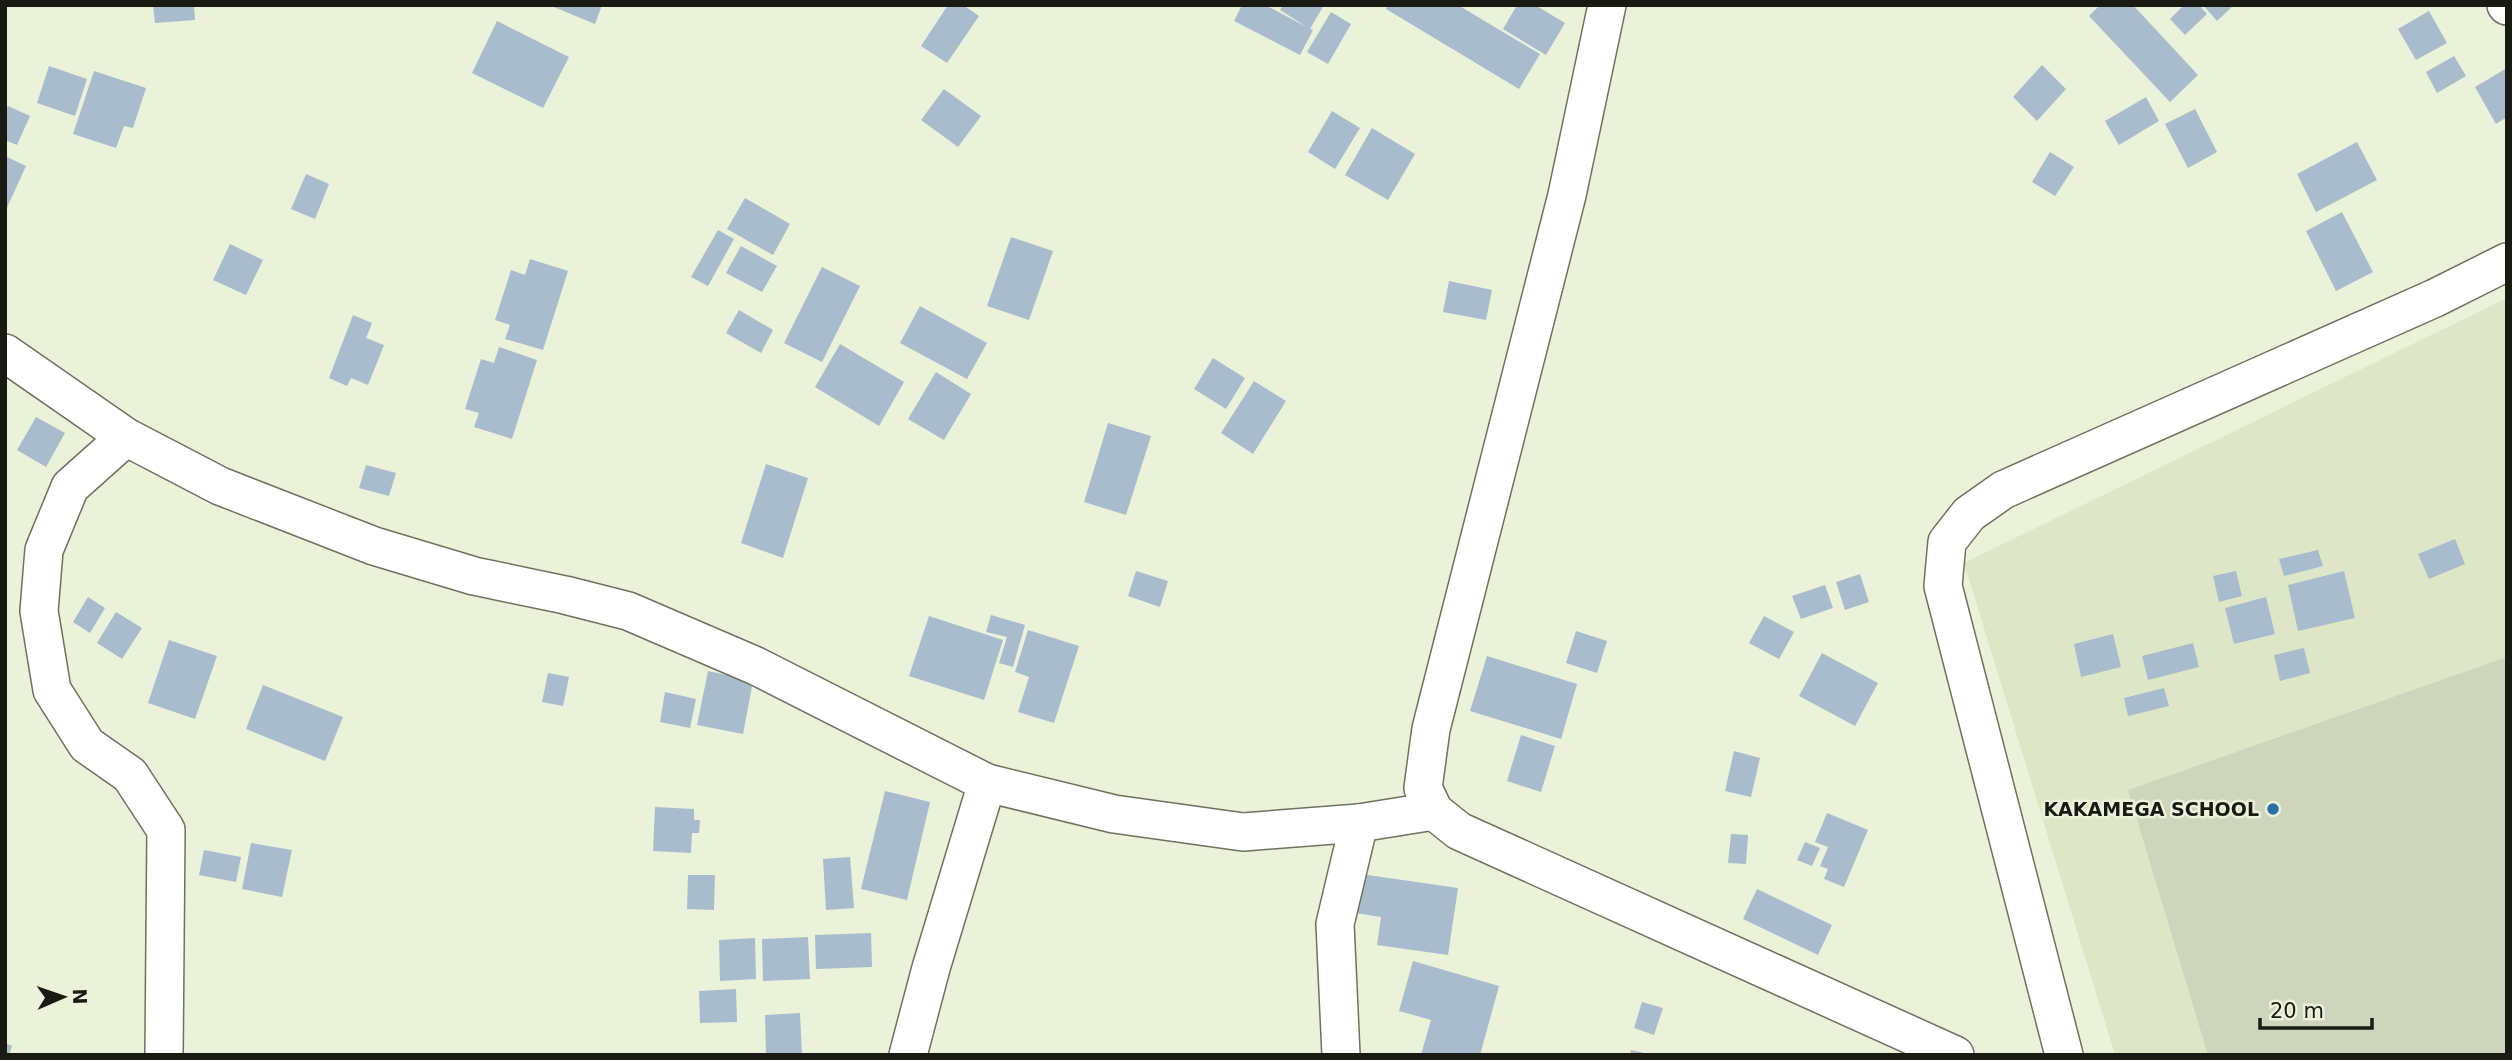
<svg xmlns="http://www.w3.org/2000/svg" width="2512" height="1060" viewBox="0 0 2512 1060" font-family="'DejaVu Sans',sans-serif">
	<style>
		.built { fill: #dde7c8 }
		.green { fill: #cdd5bc }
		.building { fill: #a9bccd }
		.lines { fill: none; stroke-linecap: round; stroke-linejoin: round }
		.minor-casing { stroke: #6c735e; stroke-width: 40 }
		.minor { stroke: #fff; stroke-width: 37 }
		.poi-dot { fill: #2b70a5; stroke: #eaf2da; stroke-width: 2.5 }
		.labels { text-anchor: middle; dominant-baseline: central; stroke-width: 5; stroke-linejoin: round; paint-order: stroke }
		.poi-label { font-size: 19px; font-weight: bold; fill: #191b13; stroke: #eaf2da; text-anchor: end }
	</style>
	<rect width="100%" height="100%" fill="#eaf2da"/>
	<polygon class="built" points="2507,298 2507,1055 2115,1055 1964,563"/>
	<polygon class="green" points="2507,657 2507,1055 2208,1055 2128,790"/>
	<g class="building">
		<polygon points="153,5 194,5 195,20 155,23"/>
		<polygon points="549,5 602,5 595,24"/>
		<polygon points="948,5 963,5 979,16 947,63 921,46"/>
		<polygon points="1242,5 1265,5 1307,27 1280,10 1283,5 1324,5 1310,29 1313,30 1300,55 1234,21"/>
		<polygon points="1388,5 1458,5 1540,54 1519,89 1386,9"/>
		<polygon points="1517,5 1535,5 1565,23 1546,55 1503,29"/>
		<polygon points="2100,5 2133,5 2198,75 2170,102 2089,16"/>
		<polygon points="2184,5 2199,5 2207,14 2185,35 2170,19"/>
		<polygon points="2203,5 2234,5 2217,21"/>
		<polygon points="2429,11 2447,43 2416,60 2398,29"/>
		<polygon points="1331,12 1351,24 1328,64 1307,52"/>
		<polygon points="497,21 569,57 543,108 472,73"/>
		<polygon points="2454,56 2466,76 2437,93 2426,72"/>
		<polygon points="2042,65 2066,89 2037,121 2013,97"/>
		<polygon points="49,66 87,79 75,116 37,103"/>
		<polygon points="2507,68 2507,117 2496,124 2475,87"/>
		<polygon points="94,71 146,88 133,128 124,126 116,148 73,134"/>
		<polygon points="944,89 981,116 958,147 921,120"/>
		<polygon points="2146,97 2159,121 2119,145 2105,121"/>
		<polygon points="8,106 30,116 17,145 5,140 5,112"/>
		<polygon points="2195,109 2217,152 2188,168 2165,124"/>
		<polygon points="1332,111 1360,128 1335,169 1308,152"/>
		<polygon points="1372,128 1415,154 1388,200 1345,175"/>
		<polygon points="2357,142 2377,180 2316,212 2297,174"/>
		<polygon points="2050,152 2074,167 2055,196 2032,182"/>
		<polygon points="5,156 26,166 5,212"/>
		<polygon points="306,174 329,184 315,219 291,209"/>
		<polygon points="745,198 790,224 773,255 727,229"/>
		<polygon points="2342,212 2373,272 2336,291 2306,231"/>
		<polygon points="718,230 734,239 708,286 691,277"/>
		<polygon points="1011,237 1053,251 1029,320 987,306"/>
		<polygon points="230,244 263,260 246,295 213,280"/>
		<polygon points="741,246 777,266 762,292 726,273"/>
		<polygon points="530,259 568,271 543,350 505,339 510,325 495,320 511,270 525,275"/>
		<polygon points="822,267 860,286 822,362 784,343"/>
		<polygon points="1449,281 1492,290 1486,320 1443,312"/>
		<polygon points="920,306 987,343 967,379 900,343"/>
		<polygon points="739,310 773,330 761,353 726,333"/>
		<polygon points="353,315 372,323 366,338 384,345 368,385 351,378 347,386 329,378"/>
		<polygon points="840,344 904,382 879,426 815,387"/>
		<polygon points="499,347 537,360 512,439 474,427 479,413 465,409 481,359 494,363"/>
		<polygon points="1213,358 1245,378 1226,409 1194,389"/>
		<polygon points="936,372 971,394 944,440 908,419"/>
		<polygon points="1254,381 1286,401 1253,454 1221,433"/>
		<polygon points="36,417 65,433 46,467 17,450"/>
		<polygon points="1108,423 1151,436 1126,515 1084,502"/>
		<polygon points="766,464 808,478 783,558 741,543"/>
		<polygon points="366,465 396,473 389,496 359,488"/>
		<polygon points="2455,539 2465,564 2429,579 2418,554"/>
		<polygon points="2318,550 2323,566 2284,576 2279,559"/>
		<polygon points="1136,571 1168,581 1160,607 1128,596"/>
		<polygon points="2236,571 2242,596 2219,602 2213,576"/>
		<polygon points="2344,571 2355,618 2298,631 2288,585"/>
		<polygon points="1860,574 1869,602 1845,610 1836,582"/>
		<polygon points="1825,585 1833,608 1801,619 1792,596"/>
		<polygon points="88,597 105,608 90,633 73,622"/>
		<polygon points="2266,597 2275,634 2234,644 2225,608"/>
		<polygon points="116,612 142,628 122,659 97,643"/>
		<polygon points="991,615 1025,625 1013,667 999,663 1007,637 986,632"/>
		<polygon points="929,616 1003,640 984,700 909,676"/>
		<polygon points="1764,616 1794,632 1779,659 1749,643"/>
		<polygon points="1028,630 1079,646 1054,723 1018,712 1029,677 1015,672"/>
		<polygon points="1576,631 1607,641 1597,673 1566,663"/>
		<polygon points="2113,634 2121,667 2081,677 2074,644"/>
		<polygon points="169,640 217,656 195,719 148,703"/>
		<polygon points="2193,643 2199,667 2148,680 2142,656"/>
		<polygon points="2304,648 2310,673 2280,681 2274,655"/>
		<polygon points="1822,653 1878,683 1855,726 1799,696"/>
		<polygon points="1487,656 1577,684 1561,739 1470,711"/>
		<polygon points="708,671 753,681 743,734 697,725"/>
		<polygon points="548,673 569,677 563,706 542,702"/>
		<polygon points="263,685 343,717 325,761 246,729"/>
		<polygon points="2164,688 2169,706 2128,716 2124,698"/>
		<polygon points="665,692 696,699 690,728 660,722"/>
		<polygon points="1521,735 1555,746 1541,792 1507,781"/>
		<polygon points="1734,751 1760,758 1751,797 1725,791"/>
		<polygon points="885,791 930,802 907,900 861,889"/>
		<polygon points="655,807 694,809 694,820 700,820 699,833 692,833 691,853 653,851"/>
		<polygon points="1827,813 1868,830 1844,887 1824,879 1828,869 1820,866 1828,847 1815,842"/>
		<polygon points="1731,834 1748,835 1746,864 1728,863"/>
		<polygon points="1805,842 1820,848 1812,866 1797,860"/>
		<polygon points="251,843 292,850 282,897 242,889"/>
		<polygon points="204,850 241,857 236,882 199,875"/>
		<polygon points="850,857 854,908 826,910 823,859"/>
		<polygon points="1354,873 1458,888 1448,955 1377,945 1381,917 1349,912"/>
		<polygon points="688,875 715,875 714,910 687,909"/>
		<polygon points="1757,889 1832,925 1818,955 1743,919"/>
		<polygon points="871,933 872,967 816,969 815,935"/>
		<polygon points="808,937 810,979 763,981 762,939"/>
		<polygon points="755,938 756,979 720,981 719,940"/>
		<polygon points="1413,961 1499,986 1480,1055 1421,1055 1431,1020 1399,1011"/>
		<polygon points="736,989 737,1022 700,1023 699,991"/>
		<polygon points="1642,1002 1663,1008 1654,1035 1634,1028"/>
		<polygon points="800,1013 802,1055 766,1055 765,1015"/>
		<polygon points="5,1043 12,1046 9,1055 5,1055"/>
		<polygon points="1631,1050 1649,1054 1649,1055 1630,1055"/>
	</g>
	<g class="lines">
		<g class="minor-casing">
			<g id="minor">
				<polyline points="1607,5 1567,195 1431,729 1423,788 1434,811 1459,831 1955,1055"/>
				<polyline points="2506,5 2507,6"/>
				<polyline points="5,353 126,437 220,486 374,546 474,576 565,595 628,611 756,666 987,783 1114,814 1243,832 1359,823 1434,811"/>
				<polyline points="126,437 70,487 44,550 39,611 52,690 87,745 130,775 166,830 164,1055"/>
				<polyline points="908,1055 931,968 987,783"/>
				<polyline points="1341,1055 1335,924 1359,823"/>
				<polyline points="2064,1055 1943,586 1947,542 1969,514 2003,490 2435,298 2507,262"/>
			</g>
		</g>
		<use href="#minor" class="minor"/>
	</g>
	<circle class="poi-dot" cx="2273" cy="809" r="7"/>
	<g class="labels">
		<g class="poi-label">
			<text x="2259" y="809">KAKAMEGA SCHOOL</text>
		</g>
	</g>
	<rect width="2512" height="1060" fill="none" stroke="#191b13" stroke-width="14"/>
	<g transform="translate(63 997) rotate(88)" stroke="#eaf2da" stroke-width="5" paint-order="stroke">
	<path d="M0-5L12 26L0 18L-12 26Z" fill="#191b13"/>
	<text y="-10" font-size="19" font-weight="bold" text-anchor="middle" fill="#191b13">N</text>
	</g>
	<path d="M2260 1018v10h112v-10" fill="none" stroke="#191b13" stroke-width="3.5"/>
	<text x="2270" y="1018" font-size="21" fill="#191b13" stroke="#eaf2da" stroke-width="5" paint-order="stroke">20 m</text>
</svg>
